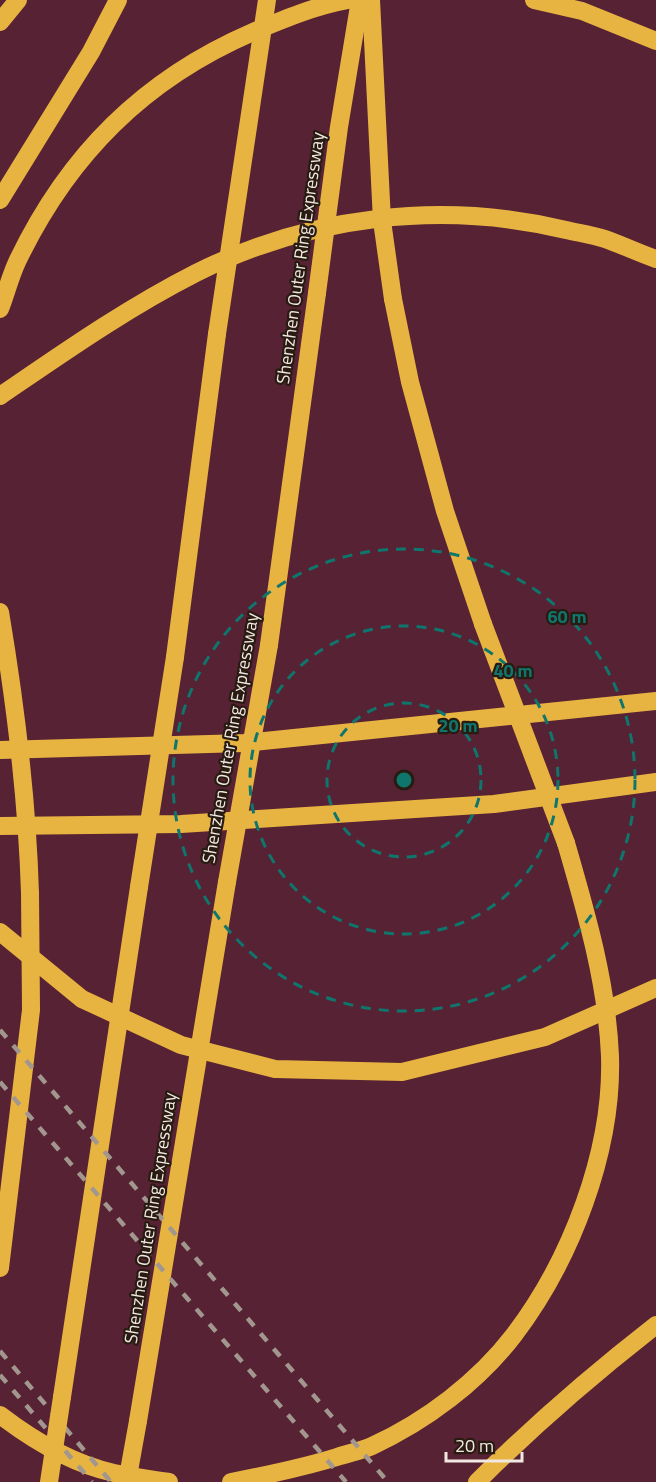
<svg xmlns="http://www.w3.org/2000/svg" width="656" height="1482" viewBox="0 0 656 1482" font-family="'Titillium Web',sans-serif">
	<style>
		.green { fill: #572233 }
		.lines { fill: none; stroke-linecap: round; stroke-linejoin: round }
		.highway { stroke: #e8b441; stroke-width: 18 }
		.rail { stroke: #a2978f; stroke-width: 4.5; stroke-dasharray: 10 10; stroke-linecap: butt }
		.highway-bridge { stroke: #e8b441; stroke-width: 18 }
		.ring { fill: none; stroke: #0f766e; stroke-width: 3; stroke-dasharray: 10 8 }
		.labels { text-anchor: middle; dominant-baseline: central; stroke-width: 4.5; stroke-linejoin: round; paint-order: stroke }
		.street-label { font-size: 18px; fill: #f2e8e2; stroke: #281b11 }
		.centre { fill: #0f766e; stroke: #281b11; stroke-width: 3 }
		.ring-label { font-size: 18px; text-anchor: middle; font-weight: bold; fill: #0f766e; stroke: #281b11; stroke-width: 4.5; stroke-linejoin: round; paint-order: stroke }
	</style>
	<rect width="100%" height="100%" fill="#281b11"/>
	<rect class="green" x="0" y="0" width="656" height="1482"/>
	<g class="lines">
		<g class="highway">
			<polyline points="534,0 582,11 656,41"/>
			<polyline points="0,22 18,0"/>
			<polyline points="0,200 91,52 118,0"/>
			<polyline points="393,299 410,382 445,511 483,624"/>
			<path d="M0,396C63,353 127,308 196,273C310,216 441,200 566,230C579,233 593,235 605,239C622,245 639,253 656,259"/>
			<polyline points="269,645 317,293"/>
			<polyline points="175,657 217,334"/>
			<polyline points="0,750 244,743 656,701"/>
			<polyline points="0,826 181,824 494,804 656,782"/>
			<polyline points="0,1268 31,1010 30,893"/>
			<polyline points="62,1397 139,887"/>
			<path d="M0,1415C34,1441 72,1464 114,1473C132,1477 151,1479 169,1482"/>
			<polyline points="138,1421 227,882"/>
			<path d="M231,1482C267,1475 302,1468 337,1457C349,1453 361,1451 372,1446C426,1421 478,1382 514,1335C571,1260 613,1151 610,1056C607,983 586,912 566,843"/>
			<path d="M477,1482C533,1426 593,1374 656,1325"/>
		</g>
		<g class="rail">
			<polyline points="0,1030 388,1482"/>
			<polyline points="0,1082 346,1482"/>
			<polyline points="0,1351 111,1482"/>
			<polyline points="0,1375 92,1482"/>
		</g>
		<g class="highway-bridge">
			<polyline points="371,0 382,221 393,299"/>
			<polyline points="317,293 339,127 360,0"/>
			<path d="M0,309C6,294 10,277 17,262C68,155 144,79 253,32C284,19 315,6 348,0"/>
			<polyline points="217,334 267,0"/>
			<path d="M0,612C16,707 27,796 30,893"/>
			<polyline points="483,624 566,843"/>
			<polyline points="227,882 269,645"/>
			<polyline points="139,887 175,657"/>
			<polyline points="0,932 82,999 181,1045 275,1069 402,1072 545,1037 656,988"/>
			<polyline points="49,1482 62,1397"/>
			<polyline points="127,1482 138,1421"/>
		</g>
	</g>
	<g class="ring">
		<circle cx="404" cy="780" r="77"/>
		<circle cx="404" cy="780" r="154"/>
		<circle cx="404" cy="780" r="231"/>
	</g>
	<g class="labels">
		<g class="street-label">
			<text transform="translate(300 258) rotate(-82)">Shenzhen Outer Ring Expressway</text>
			<text transform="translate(230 738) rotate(-80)">Shenzhen Outer Ring Expressway</text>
			<text transform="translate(150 1218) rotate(-81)">Shenzhen Outer Ring Expressway</text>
		</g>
	</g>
	<circle cx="404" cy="780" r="9" class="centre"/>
	<g class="ring-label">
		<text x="567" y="623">60 m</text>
		<text x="513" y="677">40 m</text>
		<text x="458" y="732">20 m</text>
	</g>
	<path d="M446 1452v9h76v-9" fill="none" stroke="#f2e8e2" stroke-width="3"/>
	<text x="455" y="1452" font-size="18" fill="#f2e8e2" stroke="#281b11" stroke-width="4.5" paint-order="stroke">20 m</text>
</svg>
